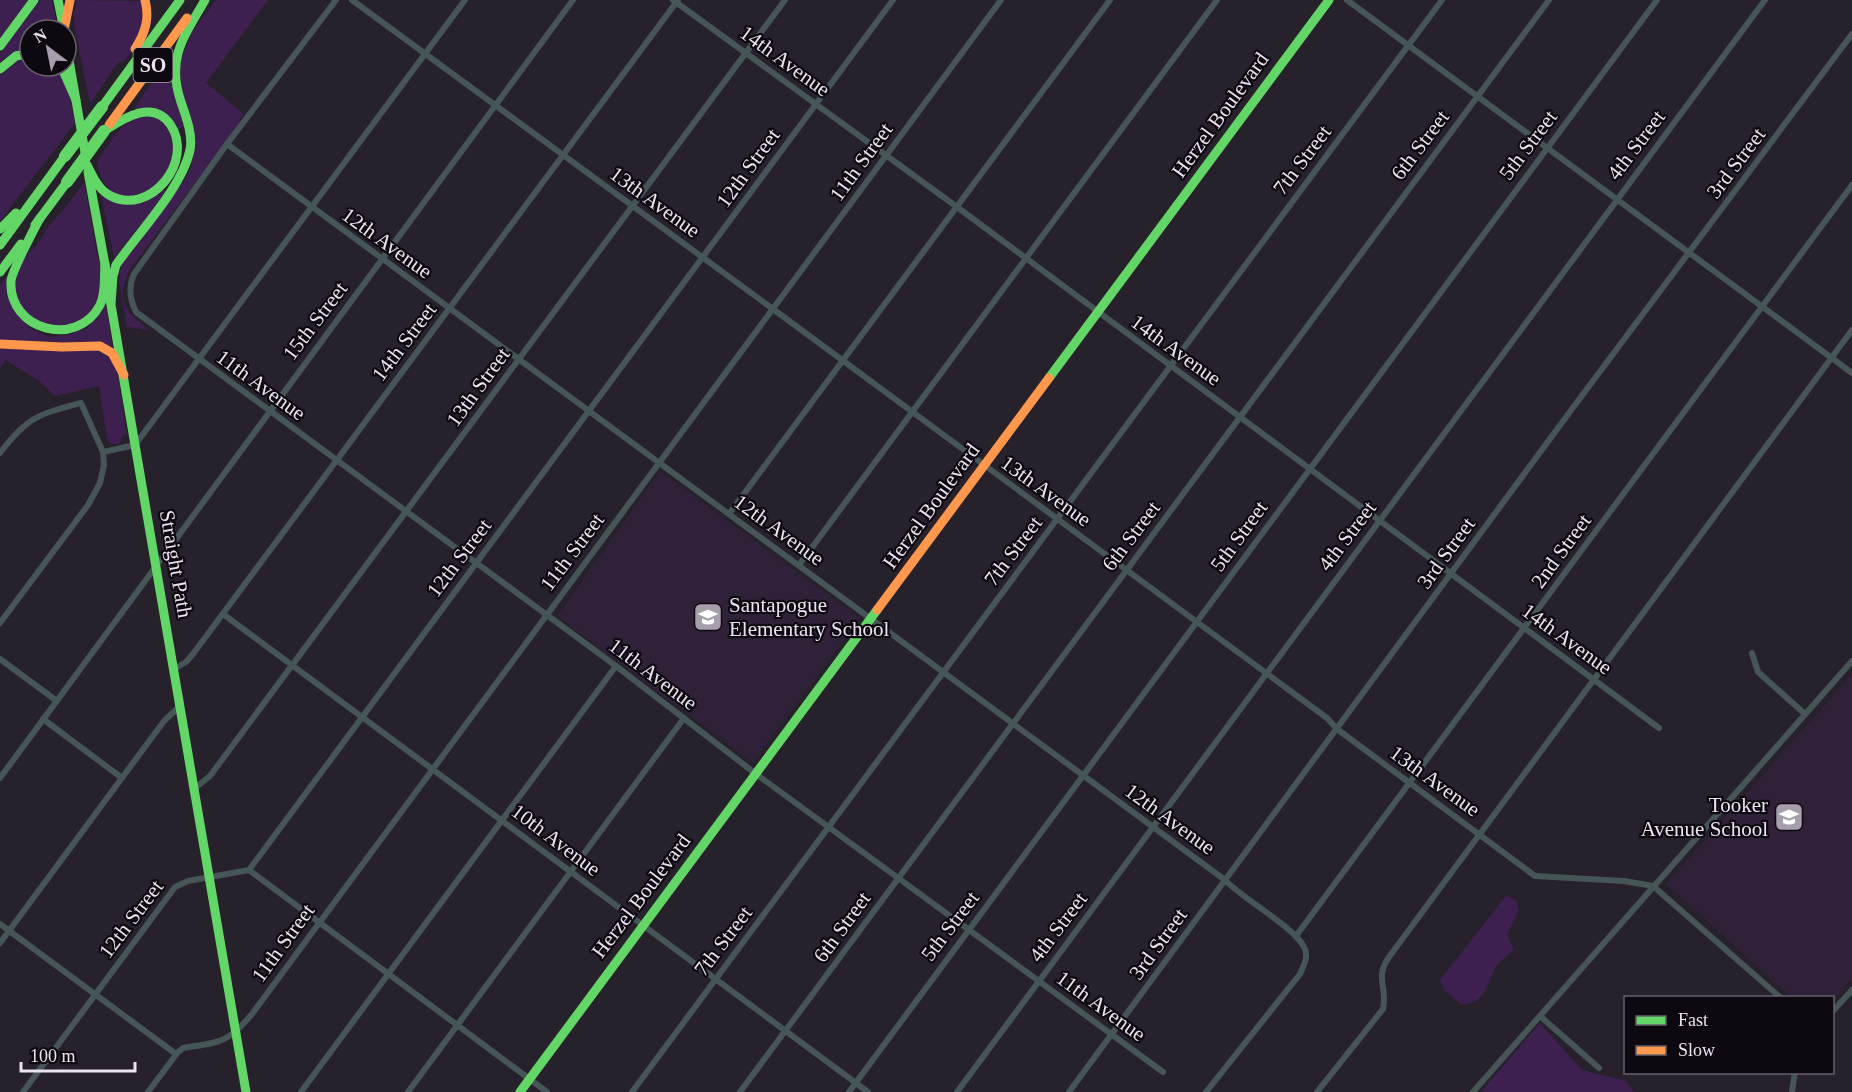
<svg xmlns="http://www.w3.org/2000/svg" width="1852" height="1092" viewBox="0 0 1852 1092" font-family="'Times New Roman',serif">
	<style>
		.built { fill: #2f2138 }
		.green { fill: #3e2050 }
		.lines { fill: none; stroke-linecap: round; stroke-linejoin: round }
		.street { stroke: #465555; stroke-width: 6 }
		.fast { stroke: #63d668; stroke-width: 9 }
		.slow { stroke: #ff974d; stroke-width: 9 }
		.fast-bridge { stroke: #63d668; stroke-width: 12 }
		.labels { text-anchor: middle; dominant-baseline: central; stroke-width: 4.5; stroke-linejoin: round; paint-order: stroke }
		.shield { fill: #0e0911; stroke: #a9a2ad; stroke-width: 1.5 }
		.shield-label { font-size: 20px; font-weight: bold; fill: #ebe3f0 }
		.street-label { font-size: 21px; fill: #ebe3f0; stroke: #0e0911 }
		.poi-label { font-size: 21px; fill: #ebe3f0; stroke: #0e0911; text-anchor: start }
	</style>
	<rect width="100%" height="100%" fill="#27212b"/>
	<g class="built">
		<polygon points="660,471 860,618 753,763 557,616"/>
		<polygon points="1852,674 1852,979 1833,1002 1832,998 1791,997 1666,884"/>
	</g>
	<g class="green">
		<polygon points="0,0 31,0 0,42"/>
		<polygon points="40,0 52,0 58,30 30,30 30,49 7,59 6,56 0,62 0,54"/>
		<polygon points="74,0 142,1 141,37 123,63 119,61 90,104 74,23 74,11 77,3"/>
		<path d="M216,0H268L206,83L244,114L239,120L241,122L131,268C115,299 124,310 149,330L127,327L119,280L120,275L118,274L124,261L185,180L192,164L195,147L181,83L179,65L191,33Z"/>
		<polygon points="176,48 186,126 179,129 134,108"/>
		<polygon points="30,57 30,66 57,66 68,89 75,123 0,221 0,76 20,59"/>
		<path d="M144,116L159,118L177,141L167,174L151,189L130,197L115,196L101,178L97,162C111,141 119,122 144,116Z"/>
		<path d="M84,182C89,206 93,230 97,255C99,263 103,274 102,282C94,357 1,331 18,272C20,263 27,255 32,248L34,250L47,228L70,202Z"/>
		<polygon points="100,189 117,203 164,189 167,192 114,258"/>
		<polygon points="8,274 29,328 49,337 71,334 87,328 99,316 106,305 113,349 0,341 0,285"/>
		<path d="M0,349H99L116,362L127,435H123L120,443C114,445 111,445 107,439L99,386L55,396L39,381L6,360L0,368Z"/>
		<path d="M1506,896L1516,900L1519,910L1507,935L1514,950C1510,954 1503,958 1499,963C1486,979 1491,1000 1462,1005L1444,990L1440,980Z"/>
		<polygon points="1540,1023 1582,1070 1626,1081 1634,1092 1481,1092"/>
	</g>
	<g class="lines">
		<g class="street">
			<path d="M336,0L227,144L134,274C128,287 130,300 136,312L616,666L756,774L1163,1072"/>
			<polyline points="352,0 773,309 1327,718 1337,729 1535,876 1624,881 1653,886 1781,998"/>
			<polyline points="673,0 957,207 1659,728"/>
			<polyline points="1347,0 1852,373"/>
			<path d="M227,144L1225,880C1244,900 1293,926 1304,947C1309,956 1304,965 1300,974L1206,1092"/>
			<polyline points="103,452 135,445 465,0"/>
			<path d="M0,453C27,417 39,414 81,403L103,452L104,465L100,483L88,505L0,623"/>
			<polyline points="729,514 1110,0"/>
			<polyline points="799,565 1217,0"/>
			<polyline points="223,614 868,1092"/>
			<polyline points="1752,653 1758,672 1805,714"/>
			<polyline points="0,659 57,701"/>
			<polyline points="174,669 186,662 193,654 678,0"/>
			<polyline points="43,719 122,778"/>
			<polyline points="0,778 573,0"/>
			<polyline points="194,789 210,776 785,0"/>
			<polyline points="249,870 547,1092"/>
			<polyline points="0,924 176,1054"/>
			<polyline points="1296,936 1852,185"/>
			<polyline points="0,943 164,721 180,706"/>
			<polyline points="1832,1012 1852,990"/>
			<polyline points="1540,1016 1599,1068"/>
			<polyline points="23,1092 175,887 188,881 249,870 893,0"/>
			<path d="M148,1092L178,1052L183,1048C220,1042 227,1044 252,1014L1001,0"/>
			<polyline points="301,1092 616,666"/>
			<polyline points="408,1092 684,718"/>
			<polyline points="632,1092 1442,0"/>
			<polyline points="740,1092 1549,0"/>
			<polyline points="849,1092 1657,0"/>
			<polyline points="957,1092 1765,0"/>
			<polyline points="1069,1092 1569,413 1852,34"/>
			<path d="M1317,1092L1383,1009C1388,986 1374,979 1389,957L1852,330"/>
			<polyline points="1473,1092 1852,661"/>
			<polyline points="1792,1092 1795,1072"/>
		</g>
		<g class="fast">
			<polyline points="58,0 63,25"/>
			<polyline points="66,43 86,158"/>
			<polyline points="0,46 34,0"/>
			<polyline points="61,66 76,100"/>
			<polyline points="0,69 16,56 30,53"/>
			<polyline points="102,107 180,0"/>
			<path d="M87,165C92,175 98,189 109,195C149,218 196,161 170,124C152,99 123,119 104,131"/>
			<polyline points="88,172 106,270"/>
			<path d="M40,218C34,229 12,271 11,281C8,330 77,349 100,305C106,293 104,277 105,264"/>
			<polyline points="35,225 67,182"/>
			<polyline points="0,229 16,213"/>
			<polyline points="0,245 65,156"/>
			<polyline points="0,272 21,244"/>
			<polyline points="110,299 246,1092"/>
			<path d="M111,303L113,276L116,265C138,233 182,188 190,150C193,134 186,117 181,102C166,58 184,37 205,0"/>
			<polyline points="1049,378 1329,0"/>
			<polyline points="520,1092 877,610"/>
		</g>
		<g class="slow">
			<polyline points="64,30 70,0"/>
			<path d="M135,49C145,33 150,19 145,0"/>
			<polyline points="109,125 187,18"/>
			<polyline points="0,344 62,347 100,346 112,353 124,375"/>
			<polyline points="877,610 1049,378"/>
		</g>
		<g class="fast-bridge">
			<polyline points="65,156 102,107"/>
			<polyline points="67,182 104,131"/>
		</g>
	</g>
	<defs>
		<g id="school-square" transform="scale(1.5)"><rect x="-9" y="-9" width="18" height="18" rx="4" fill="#a69fab" stroke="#0e0911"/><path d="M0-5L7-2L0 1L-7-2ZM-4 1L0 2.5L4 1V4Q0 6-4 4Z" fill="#fff"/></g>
	</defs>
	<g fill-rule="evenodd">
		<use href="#school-square" x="708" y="617"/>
		<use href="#school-square" x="1789" y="817"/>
	</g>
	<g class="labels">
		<rect class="shield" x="133.5" y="48" width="39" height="34" rx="4.5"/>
		<g class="shield-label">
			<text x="153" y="65">SO</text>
		</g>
		<g class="street-label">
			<text transform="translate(785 61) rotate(36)">14th Avenue</text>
			<text transform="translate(1220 115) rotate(-54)">Herzel Boulevard</text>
			<text transform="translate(1420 145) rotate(-53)">6th Street</text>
			<text transform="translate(1528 145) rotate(-53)">5th Street</text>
			<text transform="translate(1636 145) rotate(-53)">4th Street</text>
			<text transform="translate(1302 160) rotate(-53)">7th Street</text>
			<text transform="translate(861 162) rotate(-54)">11th Street</text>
			<text transform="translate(1736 163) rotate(-53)">3rd Street</text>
			<text transform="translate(748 168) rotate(-54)">12th Street</text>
			<text transform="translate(655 202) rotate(36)">13th Avenue</text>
			<text transform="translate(387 243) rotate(36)">12th Avenue</text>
			<text transform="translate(315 321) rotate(-53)">15th Street</text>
			<text transform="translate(404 342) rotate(-53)">14th Street</text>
			<text transform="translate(1176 350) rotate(36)">14th Avenue</text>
			<text transform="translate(261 385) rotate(36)">11th Avenue</text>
			<text transform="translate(478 387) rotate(-54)">13th Street</text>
			<text transform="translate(1046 491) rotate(36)">13th Avenue</text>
			<text transform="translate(931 506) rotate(-54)">Herzel Boulevard</text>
			<text transform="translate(779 530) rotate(36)">12th Avenue</text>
			<text transform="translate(1131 536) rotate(-53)">6th Street</text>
			<text transform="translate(1239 536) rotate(-54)">5th Street</text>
			<text transform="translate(1347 536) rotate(-53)">4th Street</text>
			<text transform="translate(1013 551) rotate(-53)">7th Street</text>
			<text transform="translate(1561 551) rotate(-54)">2nd Street</text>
			<text transform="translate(572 552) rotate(-53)">11th Street</text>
			<text transform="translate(1446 553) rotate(-54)">3rd Street</text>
			<text transform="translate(459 558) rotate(-53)">12th Street</text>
			<text transform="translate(176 564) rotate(80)">Straight Path</text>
			<text transform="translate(1567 639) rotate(36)">14th Avenue</text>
			<text transform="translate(653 674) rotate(37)">11th Avenue</text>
			<text transform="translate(1435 781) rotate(36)">13th Avenue</text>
			<text transform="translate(1170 819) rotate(36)">12th Avenue</text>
			<text transform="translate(556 840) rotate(37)">10th Avenue</text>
			<text transform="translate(641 896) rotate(-53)">Herzel Boulevard</text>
			<text transform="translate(131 919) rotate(-53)">12th Street</text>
			<text transform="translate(950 926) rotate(-53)">5th Street</text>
			<text transform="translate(842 927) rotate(-54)">6th Street</text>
			<text transform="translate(1058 927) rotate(-53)">4th Street</text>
			<text transform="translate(723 941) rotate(-53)">7th Street</text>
			<text transform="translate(283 943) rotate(-54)">11th Street</text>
			<text transform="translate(1158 944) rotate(-54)">3rd Street</text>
			<text transform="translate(1101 1006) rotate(36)">11th Avenue</text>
		</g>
		<g class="poi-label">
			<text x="729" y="605">Santapogue<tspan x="729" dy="24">Elementary School</tspan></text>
			<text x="1768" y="805" text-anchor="end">Tooker<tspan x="1768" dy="24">Avenue School</tspan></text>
		</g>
	</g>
	<rect x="1624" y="996" width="210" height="78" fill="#0e0911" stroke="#66606a" stroke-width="1.5"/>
	<rect x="1636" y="1016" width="30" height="9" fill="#63d668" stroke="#66606a" stroke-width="1.5"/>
	<text x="1678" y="1026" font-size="18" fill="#ebe3f0">Fast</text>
	<rect x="1636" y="1046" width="30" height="9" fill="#ff974d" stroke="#66606a" stroke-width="1.5"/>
	<text x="1678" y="1056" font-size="18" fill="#ebe3f0">Slow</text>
	<g transform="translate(48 48) rotate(328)"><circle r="28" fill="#0e0911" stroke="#66606a" stroke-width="1.5"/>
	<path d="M0-4.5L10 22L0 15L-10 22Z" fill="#a69fab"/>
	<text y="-9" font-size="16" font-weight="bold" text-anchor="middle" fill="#ebe3f0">N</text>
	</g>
	<path d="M21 1062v9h114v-9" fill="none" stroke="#ebe3f0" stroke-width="3"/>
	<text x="30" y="1062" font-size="18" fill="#ebe3f0" stroke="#0e0911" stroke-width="4.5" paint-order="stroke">100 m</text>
</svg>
